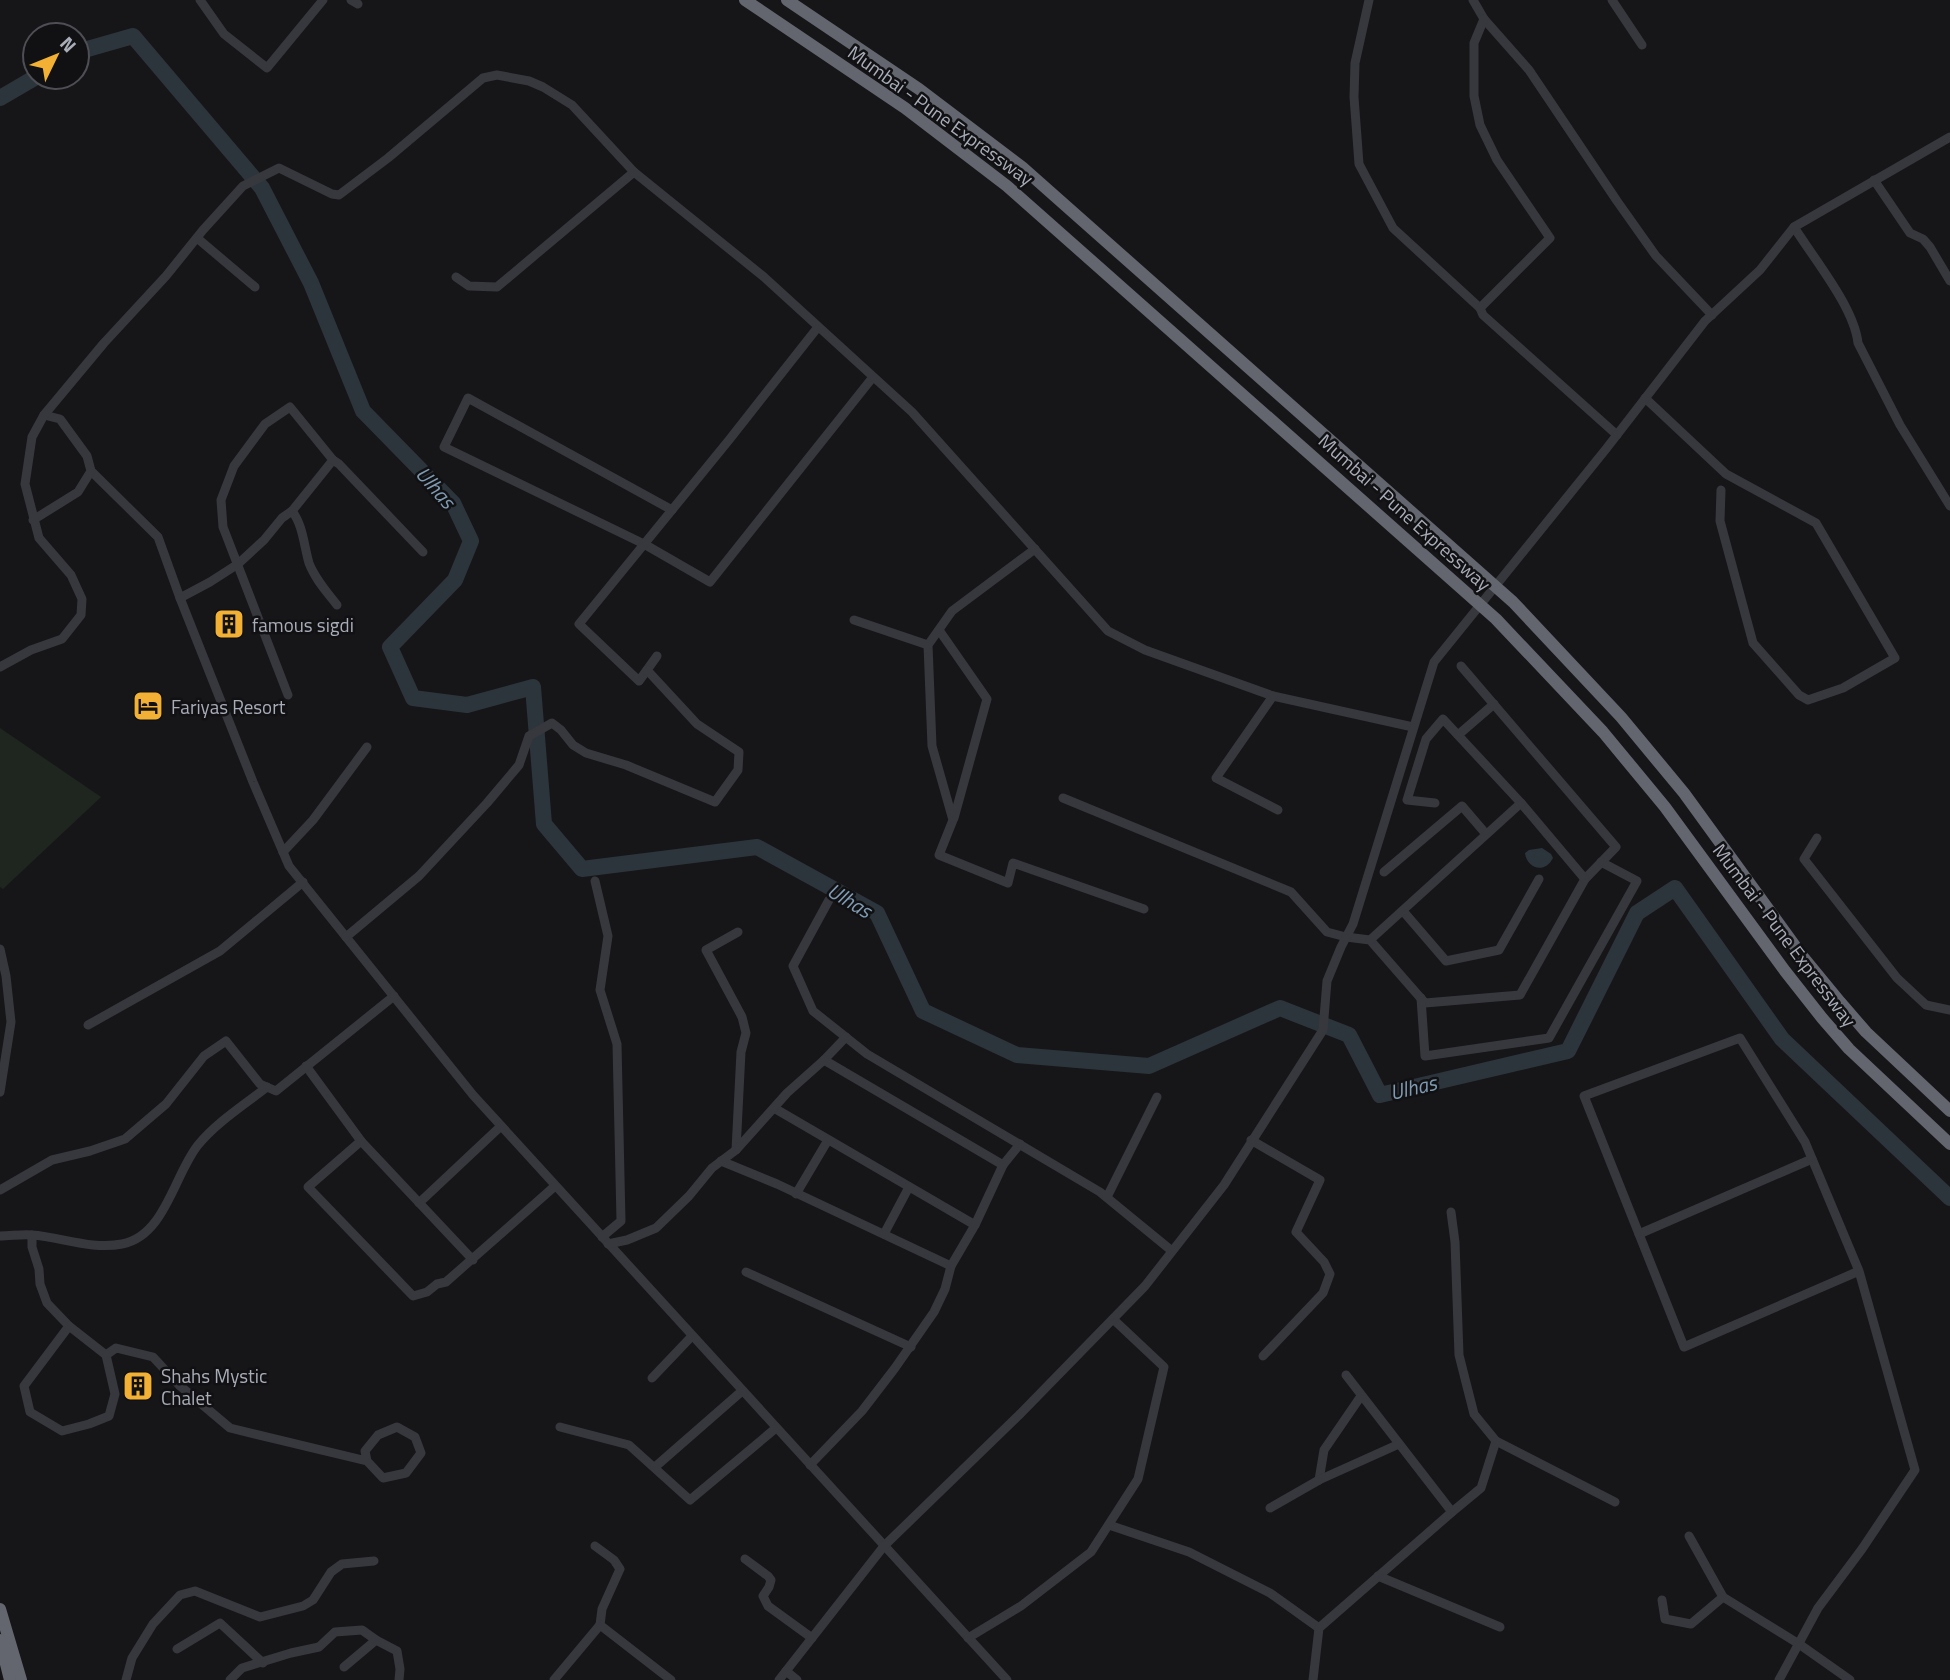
<svg xmlns="http://www.w3.org/2000/svg" width="1950" height="1680" viewBox="0 0 1950 1680" font-family="'Titillium Web',sans-serif">
	<style>
		.green { fill: #1e261f }
		.water { fill: #2c353c }
		.lines { fill: none; stroke-linecap: round; stroke-linejoin: round }
		.river { stroke: #2c353c; stroke-width: 16 }
		.minor { stroke: #37383d; stroke-width: 9 }
		.highway { stroke: #63666e; stroke-width: 12 }
		.labels { text-anchor: middle; dominant-baseline: central; stroke-width: 5; stroke-linejoin: round; paint-order: stroke }
		.street-label { font-size: 19px; fill: #a8adb8; stroke: #111113 }
		.poi-label { font-size: 19px; fill: #a8adb8; stroke: #111113; text-anchor: start }
		.water-label { font-size: 21px; font-style: italic; fill: #7f9bb3; stroke: #111113 }
	</style>
	<rect width="100%" height="100%" fill="#161618"/>
	<polygon class="green" points="0,728 101,797 3,889 0,887"/>
	<path class="water" d="M1542,848L1551,854L1553,858C1545,874 1527,869 1525,853L1529,850Z"/>
	<g class="lines">
		<g class="river">
			<polyline points="77,52 133,36 262,188 311,283 363,411 453,503 471,541 455,580 390,647 413,698 467,705 533,687 544,824 582,869 757,847 877,913 923,1011 1017,1055 1149,1066 1280,1008 1349,1035 1380,1095 1568,1051 1637,913 1675,888 1782,1039 1950,1198"/>
			<polyline points="0,98 36,77"/>
		</g>
		<g class="minor">
			<polyline points="200,0 224,34 267,68 323,0"/>
			<polyline points="351,0 358,4"/>
			<polyline points="1369,0 1355,63 1354,97 1359,164 1393,228 1480,308 1483,315 1617,435"/>
			<polyline points="1473,0 1484,19 1529,70 1617,201 1656,256 1712,315"/>
			<polyline points="1612,0 1642,45"/>
			<polyline points="1874,180 1910,233 1923,239 1930,247 1950,281"/>
			<path d="M1794,227C1814,259 1854,307 1858,343L1900,425L1950,506"/>
			<polyline points="197,238 255,287"/>
			<polyline points="456,277 469,286 497,287 634,172"/>
			<polyline points="1480,308 1550,238 1497,160 1480,125 1474,96 1474,43 1484,19"/>
			<polyline points="1645,398 1726,474 1816,523 1895,658 1843,688 1808,700 1799,695 1753,643 1720,521 1721,490"/>
			<polyline points="91,471 158,537 180,598 210,582 238,564 264,540 282,518 292,511 333,460"/>
			<polyline points="672,510 468,398 444,447 644,544 710,582 873,377"/>
			<path d="M292,511C303,525 304,546 309,563C315,579 327,592 337,605"/>
			<polyline points="33,520 78,492 91,471 87,456 60,419 44,415"/>
			<polyline points="1035,549 952,611 928,645 932,746 953,820 939,855 1008,883 1013,863 1144,909"/>
			<polyline points="180,598 253,782 289,866 473,1095 1007,1680"/>
			<polyline points="854,620 928,645"/>
			<polyline points="939,630 987,699 954,818"/>
			<polyline points="657,656 639,681 579,624 729,440 818,327"/>
			<polyline points="0,667 31,650 62,639 81,615 82,599 71,575 39,538 25,484 32,437 44,415 104,343 166,276 203,230 243,186 279,168 332,194 339,195 388,158 483,78 497,75 529,81 543,87 572,105 634,172 764,277 912,412 1108,631 1145,650 1273,696 1413,727"/>
			<polyline points="288,695 223,527 221,500 234,466 265,424 290,407 333,460 339,464 423,552"/>
			<polyline points="1273,696 1216,778 1278,810"/>
			<polyline points="1458,735 1494,704"/>
			<polyline points="1063,798 1291,892 1327,932 1346,937 1370,940 1425,1003 1520,995 1585,879 1616,847 1461,666"/>
			<polyline points="1521,803 1585,879"/>
			<polyline points="1817,838 1804,859 1897,978 1926,1005 1950,1010"/>
			<polyline points="283,852 313,820 367,747"/>
			<polyline points="1384,872 1462,806 1486,834"/>
			<polyline points="595,881 608,936 600,990 617,1044 621,1221 602,1237"/>
			<polyline points="829,900 793,966 813,1011 867,1054 1100,1192 1172,1251"/>
			<polyline points="1403,911 1446,961 1499,950 1539,879"/>
			<polyline points="346,937 419,876 487,803 519,765 529,736 552,723 561,730 573,745 586,753 626,765 715,802 738,770 739,752 697,724 647,670"/>
			<polyline points="1370,940 1521,803 1443,719 1426,739 1407,800 1435,803"/>
			<polyline points="0,949 6,976 11,1022 0,1092"/>
			<polyline points="1421,998 1425,1056 1549,1038 1637,881 1601,862"/>
			<polyline points="88,1025 220,951 303,882"/>
			<polyline points="846,1037 824,1060 1003,1165 1020,1144"/>
			<polyline points="306,1066 361,1141"/>
			<polyline points="774,1108 975,1225"/>
			<polyline points="1251,1140 1320,1180 1296,1232 1324,1262 1330,1274 1323,1293 1263,1356"/>
			<polyline points="736,1150 741,1052 746,1033 742,1017 706,950 738,932"/>
			<polyline points="721,1161 777,1184 951,1266"/>
			<polyline points="0,1190 52,1160 90,1151 125,1139 166,1104 204,1056 226,1041 260,1084 276,1091 394,996"/>
			<polyline points="796,1194 828,1140"/>
			<polyline points="1107,1197 1157,1097"/>
			<polyline points="419,1203 501,1126"/>
			<polyline points="1451,1212 1455,1242 1459,1355 1474,1414 1496,1441 1615,1502"/>
			<polyline points="884,1234 909,1187"/>
			<polyline points="1639,1234 1812,1159"/>
			<polyline points="32,1235 32,1247 39,1269 40,1284 47,1303 69,1326 24,1386 30,1412 62,1431 89,1424 109,1416 115,1394 106,1355 116,1348 153,1357 179,1385 230,1428 367,1461 383,1478 406,1473 421,1453 415,1437 397,1427 378,1435 365,1451 367,1461"/>
			<path d="M0,1236C11,1236 22,1234 32,1235C61,1237 92,1250 122,1244C165,1236 174,1175 198,1145C217,1122 244,1105 267,1087"/>
			<polyline points="608,1244 627,1240 656,1228 689,1196 712,1168 736,1150 787,1093 824,1060"/>
			<polyline points="473,1260 361,1141 308,1187 413,1296 427,1292 437,1284 446,1282 555,1186"/>
			<polyline points="746,1272 911,1347"/>
			<polyline points="69,1326 106,1355"/>
			<polyline points="1346,1375 1452,1512"/>
			<polyline points="652,1378 692,1336"/>
			<polyline points="560,1427 629,1445 690,1500 776,1428"/>
			<polyline points="810,1465 862,1411 895,1368 934,1312 945,1289 951,1266 975,1225 1003,1165"/>
			<polyline points="655,1467 742,1391"/>
			<polyline points="1319,1480 1324,1450 1361,1396"/>
			<polyline points="1270,1508 1319,1480 1399,1444"/>
			<polyline points="1109,1525 1189,1552 1270,1593 1319,1628"/>
			<polyline points="1689,1536 1723,1597"/>
			<polyline points="595,1546 614,1560 620,1569 602,1609 600,1625"/>
			<polyline points="745,1559 768,1576 771,1580 769,1587 763,1596 768,1606 812,1638"/>
			<polyline points="1378,1576 1500,1627"/>
			<polyline points="1662,1600 1665,1619 1691,1624 1723,1597 1799,1644 1850,1680"/>
			<polyline points="968,1638 1021,1606 1091,1552 1138,1479 1164,1367 1113,1319"/>
			<polyline points="177,1649 220,1623 263,1663"/>
			<polyline points="344,1667 376,1640"/>
			<polyline points="786,1671 797,1680"/>
			<polyline points="126,1680 132,1658 153,1624 180,1595 195,1591 260,1617 303,1606 313,1600 331,1572 342,1564 374,1561"/>
			<polyline points="230,1680 242,1668 291,1653 319,1647 335,1632 362,1630 376,1640 397,1651 400,1669 399,1680"/>
			<polyline points="554,1680 600,1625 671,1680"/>
			<polyline points="779,1680 884,1546 1019,1415 1145,1286 1224,1185 1323,1030 1327,981 1341,947 1353,924 1434,662 1606,449 1705,321 1760,270 1794,227 1950,137"/>
			<polyline points="1313,1680 1319,1628 1452,1512 1481,1488 1496,1441"/>
			<polyline points="1779,1680 1818,1608 1862,1549 1915,1470 1859,1271 1805,1142 1740,1038 1584,1096 1684,1347 1859,1271"/>
		</g>
		<g class="highway">
			<polyline points="745,0 905,108 1007,186 1496,619 1603,732 1665,807 1785,971 1822,1018 1849,1049 1950,1144"/>
			<polyline points="787,0 919,89 1022,167 1513,602 1621,717 1684,793 1803,957 1840,1002 1866,1032 1950,1111"/>
			<polyline points="0,1609 21,1680"/>
			<polyline points="0,1640 10,1680"/>
		</g>
	</g>
	<defs>
		<g id="building-square" transform="scale(1.575)"><rect x="-9" y="-9" width="18" height="18" rx="4" fill="#f2b134" stroke="#111113"/><path d="M-4-6H4V6H1V3H-1V6H-4ZM-2.5-4.3h1.7v1.8h-1.7ZM.8-4.3h1.7v1.8H.8ZM-2.5-1h1.7V.8h-1.7ZM.8-1h1.7V.8H.8Z" fill="#111"/></g>
		<g id="hotel-square" transform="scale(1.575)"><rect x="-9" y="-9" width="18" height="18" rx="4" fill="#f2b134" stroke="#111113"/><path d="M-6-4.5h1.5V1H6V5H4.5V3h-9V5H-6ZM-4 0a1.8 1.8 0 1 1 3.6 0ZM.5 0V-2.5h3Q6-2.5 6 0Z" fill="#111"/></g>
	</defs>
	<g fill-rule="evenodd">
		<use href="#building-square" x="229" y="624"/>
		<use href="#hotel-square" x="148" y="706"/>
		<use href="#building-square" x="138" y="1386"/>
	</g>
	<g class="labels">
		<g class="street-label">
			<text transform="translate(941 115) rotate(36)">Mumbai - Pune Expressway</text>
			<text transform="translate(1405 512) rotate(42)">Mumbai - Pune Expressway</text>
			<text transform="translate(1785 935) rotate(53)">Mumbai - Pune Expressway</text>
		</g>
		<g class="poi-label">
			<text x="252" y="624">famous sigdi</text>
			<text x="171" y="706">Fariyas Resort</text>
			<text x="161" y="1375">Shahs Mystic<tspan x="161" dy="22">Chalet</tspan></text>
		</g>
		<g class="water-label">
			<text transform="translate(436 487) rotate(49)">Ulhas</text>
			<text transform="translate(850 900) rotate(31)">Ulhas</text>
			<text transform="translate(1413 1087) rotate(-13)">Ulhas</text>
		</g>
	</g>
	<g transform="translate(56 56) rotate(47)"><circle r="33" fill="#111113" stroke="#4d4f55" stroke-width="2"/>
	<path d="M0-5L12 26L0 18L-12 26Z" fill="#f2b134"/>
	<text y="-10" font-size="19" font-weight="bold" text-anchor="middle" fill="#a8adb8">N</text>
	</g>
</svg>
